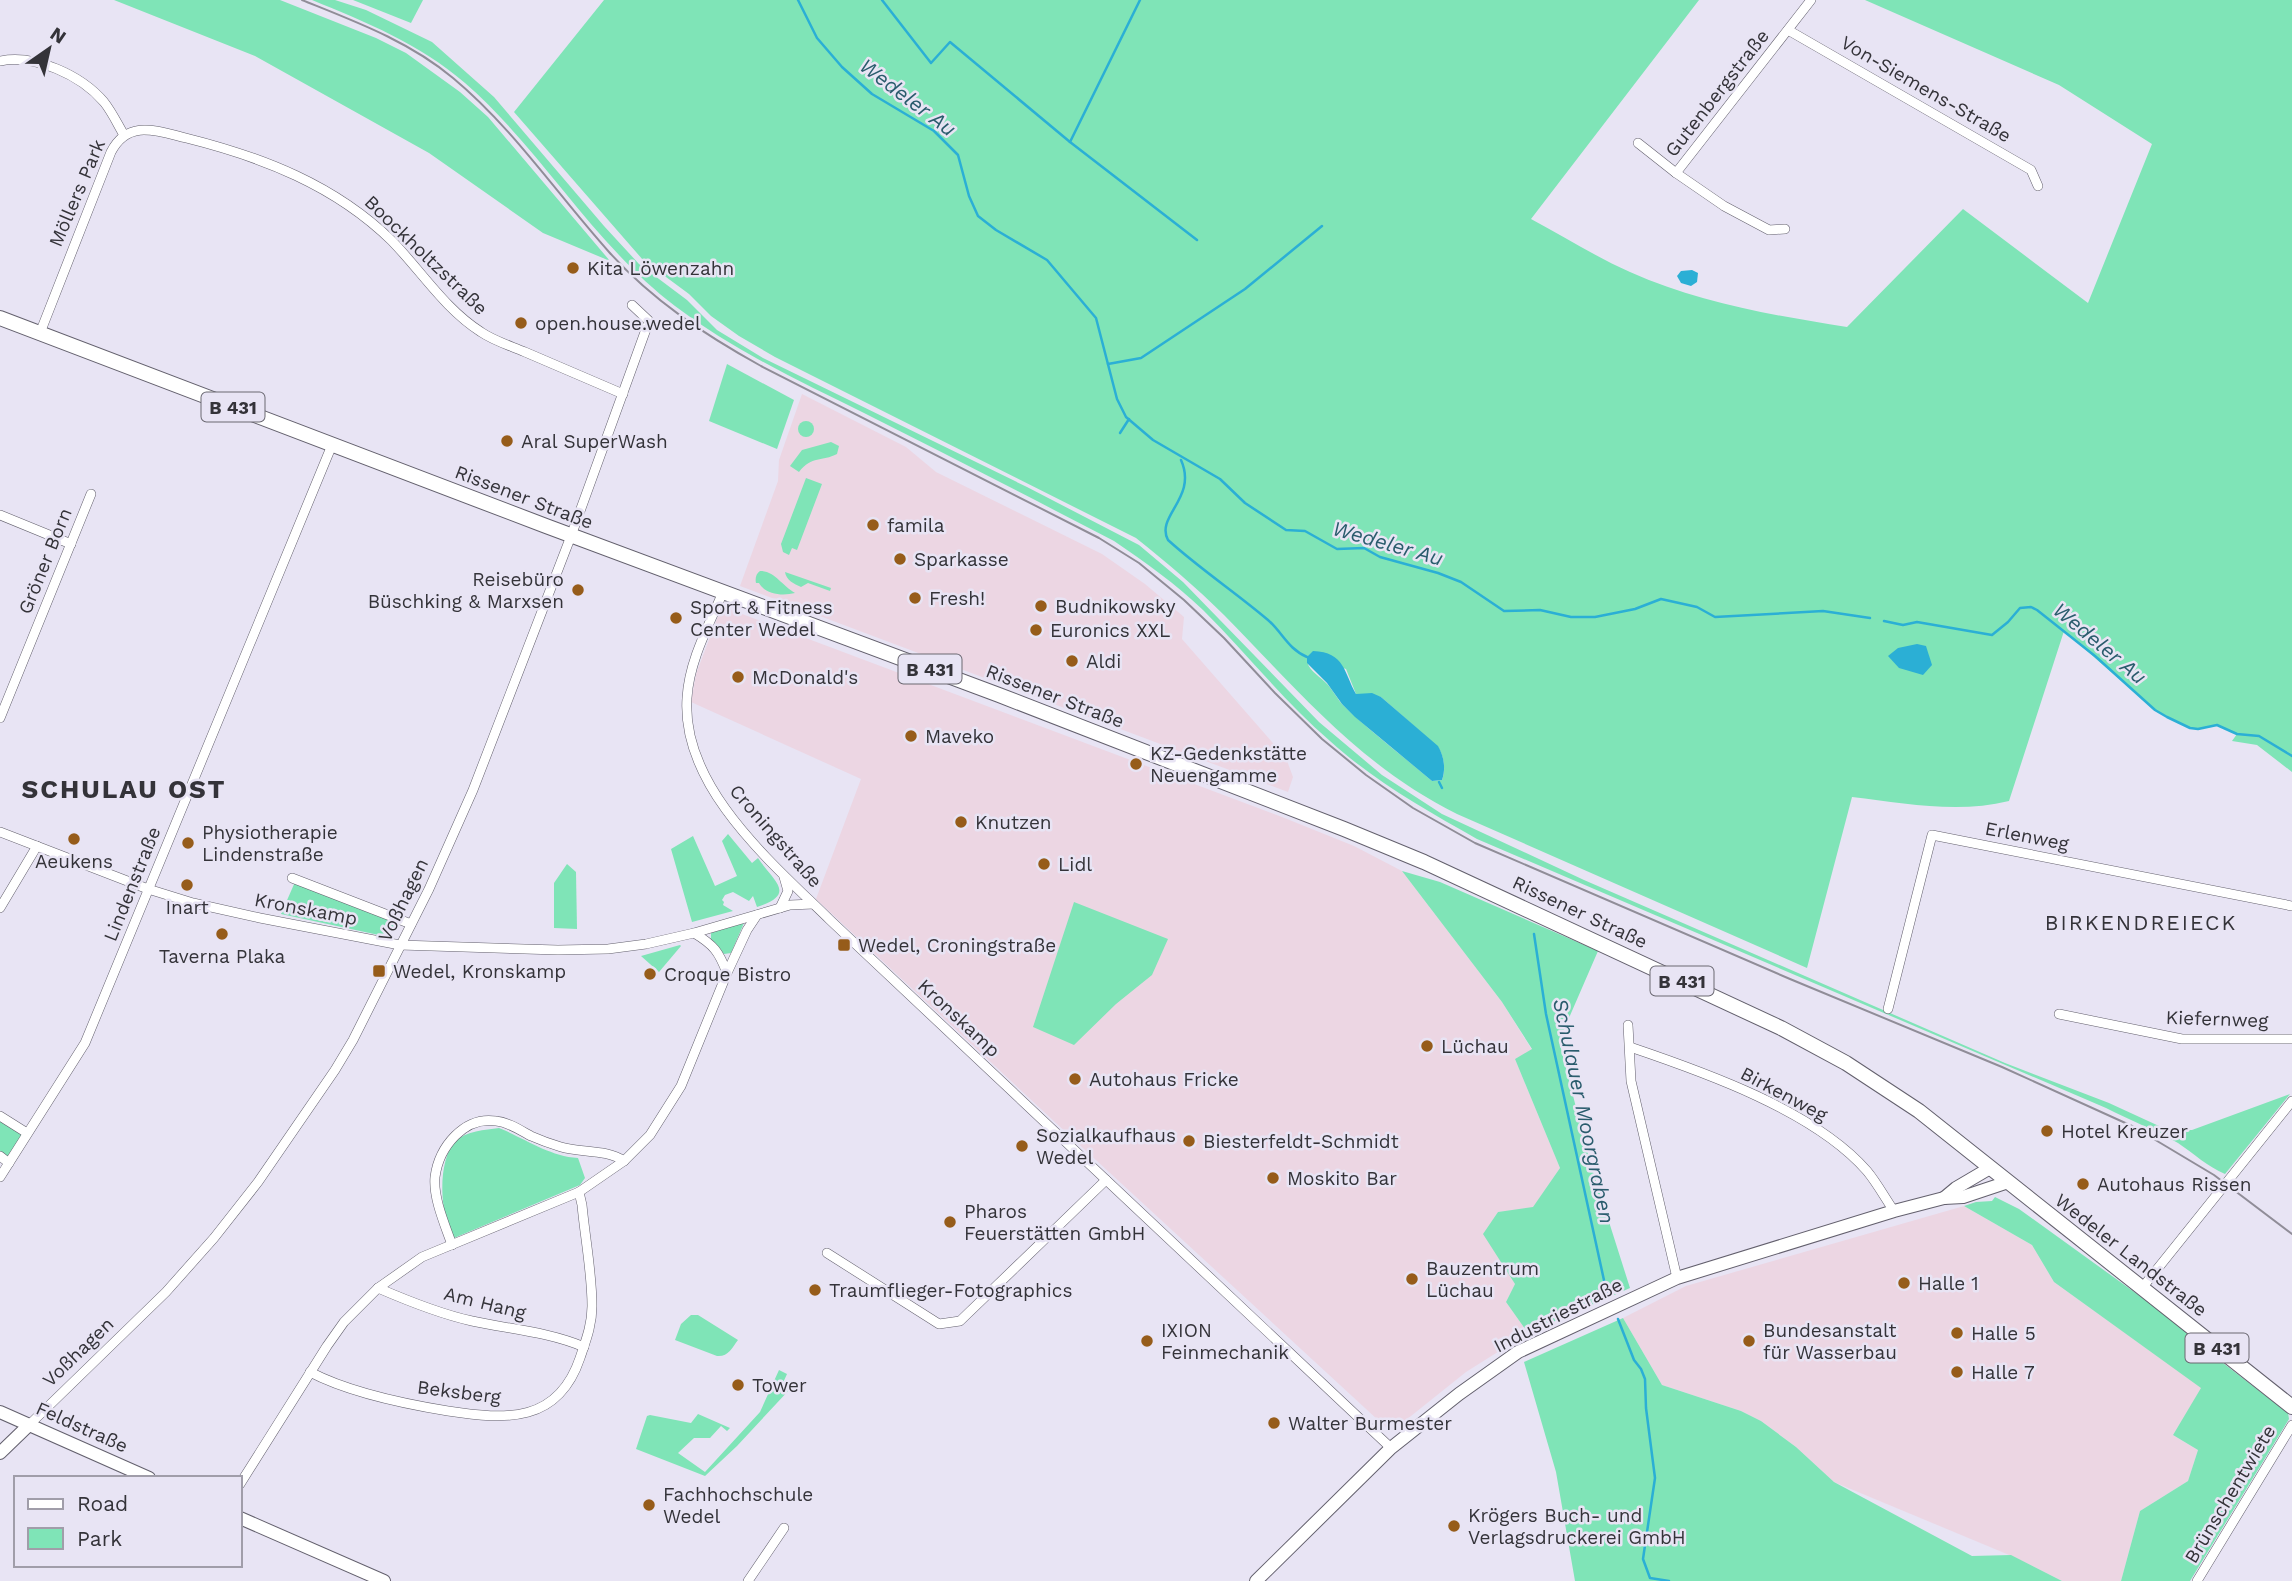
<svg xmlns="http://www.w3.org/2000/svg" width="2292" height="1581" viewBox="0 0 2292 1581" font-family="'Work Sans',sans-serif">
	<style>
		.commercial { fill: #ecd6e3 }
		.green { fill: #7fe4b7; fill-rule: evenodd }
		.water { fill: #2bafd5 }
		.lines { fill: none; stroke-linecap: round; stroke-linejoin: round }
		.stream { stroke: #2bafd5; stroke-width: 2.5 }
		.minor-casing { stroke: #63606d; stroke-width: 10 }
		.tertiary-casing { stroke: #63606d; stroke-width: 14 }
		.primary-casing { stroke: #63606d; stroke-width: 16 }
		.minor { stroke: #fff; stroke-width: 9 }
		.tertiary { stroke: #fff; stroke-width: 12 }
		.primary { stroke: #fff; stroke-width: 14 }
		.tram { stroke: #908d98; stroke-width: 2 }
		.poi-dot { fill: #965c1a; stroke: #e8e4f4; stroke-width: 2.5 }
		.labels { text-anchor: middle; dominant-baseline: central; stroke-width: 5; stroke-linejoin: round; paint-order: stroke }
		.shield { fill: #e8e4f4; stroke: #6a6871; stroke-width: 2 }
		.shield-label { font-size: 18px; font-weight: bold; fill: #343339 }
		.street-label { font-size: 19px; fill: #343339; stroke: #e8e4f4 }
		.poi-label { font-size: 19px; fill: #343339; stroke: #e8e4f4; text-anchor: start }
		.water-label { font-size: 21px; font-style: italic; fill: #2a5c6d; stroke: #e8e4f4 }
		.neighbourhood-label { font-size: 21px; letter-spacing: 2px; fill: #343339; stroke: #e8e4f4 }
		.district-label { font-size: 26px; font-weight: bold; letter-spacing: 2px; fill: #343339; stroke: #e8e4f4 }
	</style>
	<rect width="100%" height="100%" fill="#e8e4f4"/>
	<g class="commercial">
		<polygon points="802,394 906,447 936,472 1102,554 1145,584 1184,617 1182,639 1286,758 1293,777 1288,792 740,586 778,481 779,460"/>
		<polygon points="729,609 1282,817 1354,846 1402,871 1502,1002 1532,1050 1515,1059 1560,1168 1533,1208 1498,1212 1484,1234 1515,1284 1506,1302 1528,1333 1466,1372 1391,1432 1071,1137 816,899 861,779 691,702 696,674 718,616"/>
		<polygon points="1964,1206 2032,1245 2054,1282 2202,1388 2173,1435 2198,1450 2188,1481 2140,1511 2121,1581 2062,1581 2014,1557 1834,1482 1796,1447 1761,1421 1741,1411 1662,1385 1623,1318 1686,1286"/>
	</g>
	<g class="green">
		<polygon points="114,0 280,0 376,38 406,53 460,92 488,117 610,261 543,233 429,153 255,56"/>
		<path d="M312,0H335L366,10L432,42L494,97L604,226L639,264L687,300L717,330L763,358L1027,487L1139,545L1183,582L1319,722L1382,775L1442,814L1584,880L2005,1063L2109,1103L2159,1126L2172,1130H2192L2290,1094L2225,1174C2208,1167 2193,1153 2178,1143C2155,1130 2130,1120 2106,1108L1477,839C1426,810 1374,781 1330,741C1284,701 1246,653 1203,610C1176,584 1145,562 1114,541C1031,498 948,455 864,413C799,381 733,350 675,306C593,244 542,150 465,83C420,44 366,22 312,0Z"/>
		<polygon points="353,0 423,0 411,23"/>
		<path d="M604,0H1699L1531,219C1563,236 1596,257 1630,272C1699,303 1772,315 1847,327L1963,209L2088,303L2152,144L2059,85L1865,0H2292V772L2257,745L2232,741L2237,734L2217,725L2198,729L2190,728L2155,710L2064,631L2009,801C1957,814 1904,803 1852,797L1807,968L1457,814C1360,766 1298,690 1224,615C1196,587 1166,562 1136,538L775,357L739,336L711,316L689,294L643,260L514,112ZM1307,657L1346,669L1356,694L1381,697L1438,747C1444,756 1446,770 1442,780L1432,781C1403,756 1373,734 1345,707C1337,700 1333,689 1325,682C1317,674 1306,669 1307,657Z"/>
		<polygon points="727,364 794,400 777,449 709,421"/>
		<circle cx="806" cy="429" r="8"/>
		<path d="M831,442L839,446L837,454C822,462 812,455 799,472L790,466L802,450Z"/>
		<polygon points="806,478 822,484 797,550 792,548 789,555 783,552 781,544"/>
		<path d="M760,571C775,571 782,586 795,593C783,596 766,595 759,583H756C755,578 756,574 760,571Z"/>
		<path d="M785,572L831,588L830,591L808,583L801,587C794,584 786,580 785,572Z"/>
		<path d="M728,834L752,863L758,858C773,881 798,894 757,907L753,896L749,901L733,892L725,895L722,900L724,902L723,905L733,911L692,922L671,849L693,836L715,886L737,876L722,841Z"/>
		<polygon points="567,864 576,872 577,929 554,928 554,883"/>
		<polygon points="1402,871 1440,882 1598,951 1559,1041 1590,1162 1630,1288 1528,1333 1506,1302 1515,1284 1483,1234 1498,1212 1533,1207 1560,1168 1515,1059 1532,1049 1502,1002"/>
		<polygon points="295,882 403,922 388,937 281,914"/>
		<polygon points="1074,902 1168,939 1152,975 1116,1004 1074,1045 1033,1027"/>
		<polygon points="744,923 731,953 724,954 711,939 711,932"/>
		<polygon points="680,945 681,946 659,972 641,956"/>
		<polygon points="0,1117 27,1133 9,1163 0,1156"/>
		<path d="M499,1128C526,1139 549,1156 578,1158L585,1178L580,1185L454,1238C451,1231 448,1224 446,1217C440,1197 440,1156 456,1141C466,1131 485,1130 499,1128Z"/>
		<polygon points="1995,1197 2019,1209 2187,1330 2188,1336 2288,1413 2289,1419 2190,1581 2121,1581 2140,1511 2188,1481 2198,1450 2173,1435 2201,1388 2054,1282 2032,1245 1964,1206 1976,1202 1992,1201"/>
		<path d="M691,1315H698L738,1340C732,1348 728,1357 717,1356L675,1340L681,1324Z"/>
		<polygon points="1623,1318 1662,1385 1741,1411 1761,1421 1796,1447 1834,1482 1972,1556 2011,1555 2062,1581 1575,1581 1556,1472 1524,1362"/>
		<polygon points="779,1370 787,1374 782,1385 790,1389 737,1446 705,1476 636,1449 647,1416 650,1415 691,1423 698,1414 730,1428 727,1431 721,1426 710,1438 694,1438 678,1453 705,1472 760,1412"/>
	</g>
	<g class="water">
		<polygon points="1692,270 1698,273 1697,282 1691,286 1681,283 1677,276 1681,271"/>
		<polygon points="1917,644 1926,646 1932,665 1923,675 1899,668 1888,656 1898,648"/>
		<path d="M1313,651C1345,652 1344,673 1356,694L1372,693L1381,697L1438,746C1444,756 1446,769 1442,780L1432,781L1355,717L1342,704L1327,683L1307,663V657Z"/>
	</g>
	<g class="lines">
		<g class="stream">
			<polyline points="798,0 817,38 842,67 872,94 934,131 958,155 969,196 978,216 996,230 1047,260 1096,318 1117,399 1126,417 1153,440 1220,479 1245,503 1286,530 1305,531 1337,549 1364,548 1380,557 1438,573 1461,582 1504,611 1540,610 1571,617 1595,617 1635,609 1661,599 1697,607 1715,617 1823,611 1870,618"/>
			<polyline points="882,0 931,63 950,42 1070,142 1197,240"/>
			<polyline points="1070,142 1140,0"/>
			<polyline points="1108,364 1141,358 1245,289 1322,226"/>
			<polyline points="1120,433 1129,419"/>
			<path d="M1181,460C1198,498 1155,516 1168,540C1200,569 1235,592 1268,620C1282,632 1288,649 1307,657"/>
			<polyline points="1884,621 1903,625 1917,622 1992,635 2008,622 2020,608 2031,607 2037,610 2095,656 2155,710 2167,717 2190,728 2198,729 2217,725 2237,734 2259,736 2292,756"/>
			<polyline points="1439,782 1442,788"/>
			<polyline points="1534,934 1546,1014 1607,1294"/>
			<polyline points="1618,1319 1634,1360 1641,1369 1645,1379 1646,1408 1655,1478 1643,1559 1650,1578 1669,1581"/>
		</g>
		<g class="minor-casing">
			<g id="minor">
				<polyline points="1788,30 2031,170 2038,186"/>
				<path d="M0,61C35,54 81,75 104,102C112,112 118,125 124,135"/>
				<polyline points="1638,143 1676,173"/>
				<polyline points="1785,229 1769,230 1724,206 1676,173 1811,0"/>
				<path d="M40,333L111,152C128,119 157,131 186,138C262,157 335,185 392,241C422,272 445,309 481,332C494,341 511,346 525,352C558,366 590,380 623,394"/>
				<polyline points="0,515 71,544"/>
				<path d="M723,592C709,625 689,661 687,698C681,787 772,863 830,920L1391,1448"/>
				<polyline points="0,718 91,494"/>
				<polyline points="0,832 148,889 193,903 260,918 400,945 558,950 608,949 646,944 694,933 790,905 813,904"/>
				<polyline points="292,878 411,924"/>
				<polyline points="0,908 37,846"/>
				<polyline points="780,908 788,891 784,877"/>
				<path d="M694,933C714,945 719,952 727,973"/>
				<polyline points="1888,1009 1932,835 2292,906"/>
				<polyline points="2059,1014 2182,1039 2292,1039"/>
				<polyline points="1628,1025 1631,1081 1677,1278"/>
				<path d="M1630,1047C1704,1072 1815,1111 1867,1171C1877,1183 1885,1198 1894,1211"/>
				<polyline points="0,1116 27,1133"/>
				<polyline points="0,1156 9,1163"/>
				<polyline points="0,1177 85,1043 332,445"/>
				<path d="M452,1245C445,1225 433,1198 435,1177C439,1147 464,1116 496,1121C508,1122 520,1130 531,1136C540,1140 551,1144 561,1147C582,1153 606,1149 624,1161"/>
				<polyline points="827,1253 939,1324 960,1321 1106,1180"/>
				<path d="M378,1288C408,1301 440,1314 472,1321C509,1329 549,1332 584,1347"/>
				<polyline points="2142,1288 2292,1101"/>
				<path d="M310,1372C348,1392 405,1404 448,1411C507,1420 558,1423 580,1358C586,1340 592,1325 592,1306C592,1273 585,1238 582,1205L579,1192"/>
				<polyline points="29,1425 166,1292 214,1238 258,1182 335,1070 353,1040 429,889 473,790 571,536 649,321 632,305"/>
				<polyline points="240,1484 327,1346 344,1322 378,1288 422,1257 579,1192 624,1161 650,1135 681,1086 727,973 747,930 757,915"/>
				<polyline points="748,1581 784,1528"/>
				<polyline points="2197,1581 2292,1425"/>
			</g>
		</g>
		<g class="tertiary-casing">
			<g id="tertiary">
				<polyline points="1944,1198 1956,1188 1990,1168"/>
				<polyline points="0,1412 149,1478"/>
				<polyline points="0,1453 29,1425"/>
				<polyline points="240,1518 384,1581"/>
				<polyline points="1256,1581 1391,1448 1459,1394 1518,1352 1677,1278 1894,1211 1944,1198 1963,1197 2008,1182"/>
			</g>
		</g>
		<g class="primary-casing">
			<polyline id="primary" points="0,318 546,526 999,695 1344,829 1424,862 1781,1028 1846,1063 1919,1111 2292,1407"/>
		</g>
		<use href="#minor" class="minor"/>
		<use href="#tertiary" class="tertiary"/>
		<use href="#primary" class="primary"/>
		<path class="tram" d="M302,0C354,21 409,41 453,78C513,128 557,194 609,252C652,300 705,335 761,366L1099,538L1139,563L1184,600L1224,638L1275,693L1322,739L1366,775L1413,808L1475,843L1790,979L2002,1067L2132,1126L2214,1175L2292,1234"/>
	</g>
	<g class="poi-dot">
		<circle cx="573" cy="268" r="7"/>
		<circle cx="521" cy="323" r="7"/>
		<circle cx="507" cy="441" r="7"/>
		<circle cx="873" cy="525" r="7"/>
		<circle cx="900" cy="559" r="7"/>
		<circle cx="578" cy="590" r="7"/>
		<circle cx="915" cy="598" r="7"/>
		<circle cx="1041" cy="606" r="7"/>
		<circle cx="676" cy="618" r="7"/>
		<circle cx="1036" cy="630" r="7"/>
		<circle cx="1072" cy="661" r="7"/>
		<circle cx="738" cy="677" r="7"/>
		<circle cx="911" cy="736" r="7"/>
		<circle cx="1136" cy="764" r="7"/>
		<circle cx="961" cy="822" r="7"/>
		<circle cx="74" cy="839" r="7"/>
		<circle cx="188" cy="843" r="7"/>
		<circle cx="1044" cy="864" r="7"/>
		<circle cx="187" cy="885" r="7"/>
		<circle cx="222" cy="934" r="7"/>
		<rect x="837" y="938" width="14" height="14" rx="3.5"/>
		<rect x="372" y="964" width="14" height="14" rx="3.5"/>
		<circle cx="650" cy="974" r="7"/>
		<circle cx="1427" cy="1046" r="7"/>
		<circle cx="1075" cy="1079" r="7"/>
		<circle cx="2047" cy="1131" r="7"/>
		<circle cx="1189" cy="1141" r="7"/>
		<circle cx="1022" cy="1146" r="7"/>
		<circle cx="1273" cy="1178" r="7"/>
		<circle cx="2083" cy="1184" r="7"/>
		<circle cx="950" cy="1222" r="7"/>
		<circle cx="1412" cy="1279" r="7"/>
		<circle cx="1904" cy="1283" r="7"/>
		<circle cx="815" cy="1290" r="7"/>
		<circle cx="1957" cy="1333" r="7"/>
		<circle cx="1147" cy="1341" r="7"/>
		<circle cx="1749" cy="1341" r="7"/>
		<circle cx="1957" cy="1372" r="7"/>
		<circle cx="738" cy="1385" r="7"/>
		<circle cx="1274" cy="1423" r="7"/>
		<circle cx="649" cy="1505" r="7"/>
		<circle cx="1454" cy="1526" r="7"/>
	</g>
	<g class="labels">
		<g class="shield">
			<rect x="201.5" y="392.5" width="63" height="29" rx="5"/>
			<rect x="898.5" y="654.5" width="63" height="29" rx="5"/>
			<rect x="1650.5" y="966.5" width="63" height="29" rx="5"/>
			<rect x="2185.5" y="1333.5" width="63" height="29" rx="5"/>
		</g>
		<g class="shield-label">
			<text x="233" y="407">B 431</text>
			<text x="930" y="669">B 431</text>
			<text x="1682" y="981">B 431</text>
			<text x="2217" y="1348">B 431</text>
		</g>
		<g class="street-label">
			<text transform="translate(1926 89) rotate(30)">Von-Siemens-Straße</text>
			<text transform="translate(1717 93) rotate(-52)">Gutenbergstraße</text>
			<text transform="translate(77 193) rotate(-67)">Möllers Park</text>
			<text transform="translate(426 255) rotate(44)">Boockholtzstraße</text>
			<text transform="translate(524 497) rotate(21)">Rissener Straße</text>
			<text transform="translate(45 561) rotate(-68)">Gröner Born</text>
			<text transform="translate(1055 696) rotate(21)">Rissener Straße</text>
			<text transform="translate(776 836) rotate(49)">Croningstraße</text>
			<text transform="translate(2027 836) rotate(11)">Erlenweg</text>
			<text transform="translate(132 884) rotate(-68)">Lindenstraße</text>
			<text transform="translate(403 900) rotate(-64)">Voßhagen</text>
			<text transform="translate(306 909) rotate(11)">Kronskamp</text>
			<text transform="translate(1580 912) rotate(25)">Rissener Straße</text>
			<text transform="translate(959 1018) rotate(43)">Kronskamp</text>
			<text transform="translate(2217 1019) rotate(2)">Kiefernweg</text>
			<text transform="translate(1784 1094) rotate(28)">Birkenweg</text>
			<text transform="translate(2131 1255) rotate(38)">Wedeler Landstraße</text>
			<text transform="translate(485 1303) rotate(14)">Am Hang</text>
			<text transform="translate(1558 1315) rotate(-27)">Industriestraße</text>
			<text transform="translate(78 1352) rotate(-44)">Voßhagen</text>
			<text transform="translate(459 1392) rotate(7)">Beksberg</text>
			<text transform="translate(82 1427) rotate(24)">Feldstraße</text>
			<text transform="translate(2230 1494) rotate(-59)">Brünschentwiete</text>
		</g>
		<g class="poi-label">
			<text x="587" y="268">Kita Löwenzahn</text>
			<text x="535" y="323">open.house.wedel</text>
			<text x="521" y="441">Aral SuperWash</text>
			<text x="887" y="525">famila</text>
			<text x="914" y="559">Sparkasse</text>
			<text x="564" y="579" text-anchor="end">Reisebüro<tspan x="564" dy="22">Büschking &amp; Marxsen</tspan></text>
			<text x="929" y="598">Fresh!</text>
			<text x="1055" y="606">Budnikowsky</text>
			<text x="690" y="607">Sport &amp; Fitness<tspan x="690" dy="22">Center Wedel</tspan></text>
			<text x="1050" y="630">Euronics XXL</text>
			<text x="1086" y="661">Aldi</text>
			<text x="752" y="677">McDonald's</text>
			<text x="925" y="736">Maveko</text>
			<text x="1150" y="753">KZ-Gedenkstätte<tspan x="1150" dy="22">Neuengamme</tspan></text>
			<text x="975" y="822">Knutzen</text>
			<text x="202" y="832">Physiotherapie<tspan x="202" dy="22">Lindenstraße</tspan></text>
			<text x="74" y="861" text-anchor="middle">Aeukens</text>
			<text x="1058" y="864">Lidl</text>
			<text x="187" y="907" text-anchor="middle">Inart</text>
			<text x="858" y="945">Wedel, Croningstraße</text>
			<text x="222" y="956" text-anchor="middle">Taverna Plaka</text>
			<text x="393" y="971">Wedel, Kronskamp</text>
			<text x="664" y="974">Croque Bistro</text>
			<text x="1441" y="1046">Lüchau</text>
			<text x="1089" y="1079">Autohaus Fricke</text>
			<text x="2061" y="1131">Hotel Kreuzer</text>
			<text x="1036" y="1135">Sozialkaufhaus<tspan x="1036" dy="22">Wedel</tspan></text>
			<text x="1203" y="1141">Biesterfeldt-Schmidt</text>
			<text x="1287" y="1178">Moskito Bar</text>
			<text x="2097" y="1184">Autohaus Rissen</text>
			<text x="964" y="1211">Pharos<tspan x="964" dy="22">Feuerstätten GmbH</tspan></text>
			<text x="1426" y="1268">Bauzentrum<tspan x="1426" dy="22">Lüchau</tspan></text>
			<text x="1918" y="1283">Halle 1</text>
			<text x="829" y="1290">Traumflieger-Fotographics</text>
			<text x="1161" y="1330">IXION<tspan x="1161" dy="22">Feinmechanik</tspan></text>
			<text x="1763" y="1330">Bundesanstalt<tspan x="1763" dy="22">für Wasserbau</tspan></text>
			<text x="1971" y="1333">Halle 5</text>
			<text x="1971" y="1372">Halle 7</text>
			<text x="752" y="1385">Tower</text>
			<text x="1288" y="1423">Walter Burmester</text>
			<text x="663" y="1494">Fachhochschule<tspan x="663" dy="22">Wedel</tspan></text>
			<text x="1468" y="1515">Krögers Buch- und<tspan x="1468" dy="22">Verlagsdruckerei GmbH</tspan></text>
		</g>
		<g class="water-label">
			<text transform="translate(908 97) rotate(37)">Wedeler Au</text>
			<text transform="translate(1388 543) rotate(16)">Wedeler Au</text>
			<text transform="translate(2100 643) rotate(40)">Wedeler Au</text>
			<text transform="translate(1584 1111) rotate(78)">Schulauer Moorgraben</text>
		</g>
		<g class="neighbourhood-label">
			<text x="2141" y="922">BIRKENDREIECK</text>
		</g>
		<g class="district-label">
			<text x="124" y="789">SCHULAU OST</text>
		</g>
	</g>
	<rect x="14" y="1476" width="228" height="91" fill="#e8e4f4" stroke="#a09da9" stroke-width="2"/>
	<rect x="28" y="1499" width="35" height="10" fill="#ffffff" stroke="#a09da9" stroke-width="2"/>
	<text x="77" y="1511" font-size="21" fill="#343339">Road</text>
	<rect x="28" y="1528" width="35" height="21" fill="#7fe4b7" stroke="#a09da9" stroke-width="2"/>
	<text x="77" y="1546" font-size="21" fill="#343339">Park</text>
	<g transform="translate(49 49) rotate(34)" stroke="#e8e4f4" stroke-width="5" paint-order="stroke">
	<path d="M0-5L12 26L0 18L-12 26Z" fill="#343339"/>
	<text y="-10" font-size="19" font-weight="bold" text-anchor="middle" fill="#343339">N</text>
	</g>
</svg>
